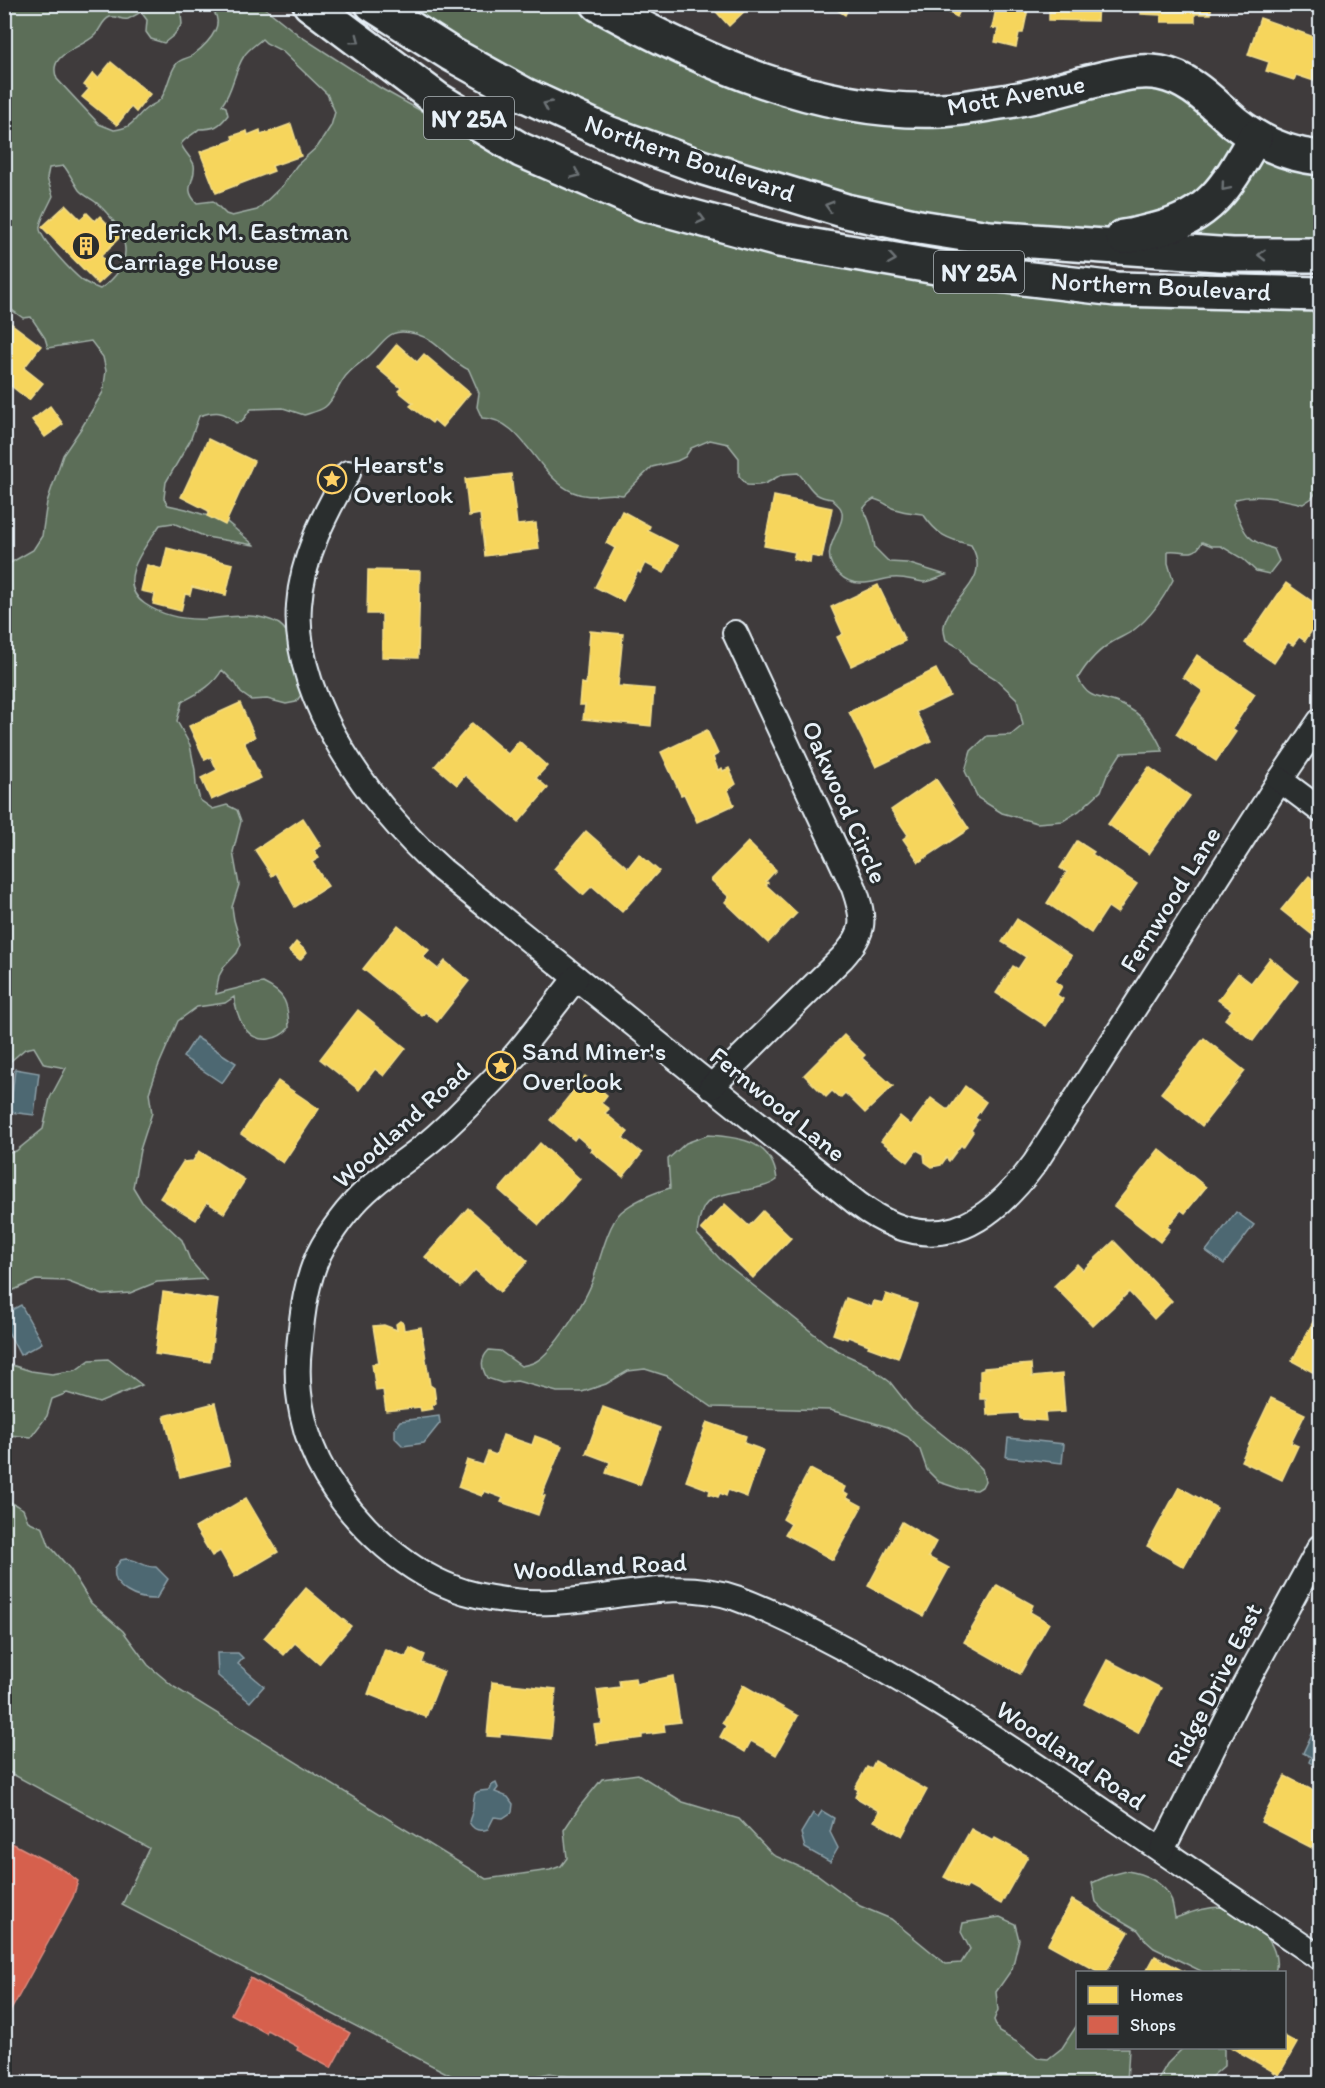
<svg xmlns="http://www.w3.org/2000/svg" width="1325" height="2088" viewBox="0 0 1325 2088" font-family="Itim,sans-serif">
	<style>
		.green { fill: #5b6e59; stroke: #a2b0a8; stroke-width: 1.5; fill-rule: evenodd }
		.water { fill: #4d6872; stroke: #8b9fa8; stroke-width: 1.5 }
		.homes { fill: #f6d55c; stroke: #f2dd8b; stroke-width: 1.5 }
		.shops { fill: #d6604d; stroke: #db8c80; stroke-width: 1.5 }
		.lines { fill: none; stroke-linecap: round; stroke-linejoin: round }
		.street-casing { stroke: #e8f1f8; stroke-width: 28 }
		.secondary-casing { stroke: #e8f1f8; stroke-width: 38 }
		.primary-casing { stroke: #e8f1f8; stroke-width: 38 }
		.street { stroke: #2a2d2e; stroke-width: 24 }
		.secondary { stroke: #2a2d2e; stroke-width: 33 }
		.primary { stroke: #2a2d2e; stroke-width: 33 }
		.oneway { stroke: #6c7275 }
		.labels { text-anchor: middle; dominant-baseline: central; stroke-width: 6; stroke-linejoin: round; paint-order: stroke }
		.shield { fill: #2a2d2e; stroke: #afb6bb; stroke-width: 1.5 }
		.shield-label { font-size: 24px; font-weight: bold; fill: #e8f1f8 }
		.street-label { font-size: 26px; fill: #e8f1f8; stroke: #2a2d2e }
		.poi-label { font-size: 26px; fill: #e8f1f8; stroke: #2a2d2e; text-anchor: start }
	</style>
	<rect width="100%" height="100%" fill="#3f3b3c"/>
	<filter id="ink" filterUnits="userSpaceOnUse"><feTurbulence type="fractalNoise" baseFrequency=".0167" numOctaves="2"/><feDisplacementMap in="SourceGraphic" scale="12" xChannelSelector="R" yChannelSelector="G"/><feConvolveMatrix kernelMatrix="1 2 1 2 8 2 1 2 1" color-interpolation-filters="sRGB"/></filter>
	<g filter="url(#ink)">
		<g class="green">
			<path d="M4,5H180L182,24L174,35L164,43L151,39L146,32L147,20L141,12C137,14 133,17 128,19C122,21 116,15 110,17C102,20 101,29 95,35C81,49 46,53 57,79L99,124L114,130C136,127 132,119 147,108C153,104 159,103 162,97C168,87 169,73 177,63C182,58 188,59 193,55C210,42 231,19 205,5H261L300,36L382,89L455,130L514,155L798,248L1320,297V487L1312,498L1303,504C1281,499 1257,493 1236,499L1233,504C1244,532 1244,540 1274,549L1279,561L1269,574L1256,571L1243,559L1221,546H1212L1202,542C1194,559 1184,549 1168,551V563L1173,580C1163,599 1152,616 1135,629C1129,634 1121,637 1114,641C1098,650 1087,663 1078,678C1089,702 1100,695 1120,704C1144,714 1153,729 1163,751L1121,753L1107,775L1101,791L1079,811L1063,821L1037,823L1002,813L978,798L965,771L971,751L987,736L1011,735L1023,725L1017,699L996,679L970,663L960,648L946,640C945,636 943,630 944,626C950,595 993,583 971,545C947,539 937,535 923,514C913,513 902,512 892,508C886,504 882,501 874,499L868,503L863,509C871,521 873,535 875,548L889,562L907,563L946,575C940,577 931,582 924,582C913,581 903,576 892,578C882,579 869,584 860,583C852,583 845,580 839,574C813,551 849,527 841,509C840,506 834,502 832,499C811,497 811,486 798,473C792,474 784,473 779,476C765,484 764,486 747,485L739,476V458L728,444L710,440L691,448L685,457L677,461L652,467L623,495C602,491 594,501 573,492C537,477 523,418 482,418L477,407L479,393L469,370C449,361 438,340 416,334C388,327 387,339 370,355C361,363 349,369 343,380C337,388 334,400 325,407C320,411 310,413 304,415L283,408L251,409L242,421L236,423C224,410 215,411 199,416L190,441L166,482L164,498L168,505L186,509L227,522L254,545L206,537L173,523L160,525C145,547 114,583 145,604C163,616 184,620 206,619C230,617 257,611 279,624C296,635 299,674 303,692L296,702L286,704L267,699L251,700L241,693L236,684L222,670C213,686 198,693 182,702L177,721L190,745L195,770L196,785L200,800L213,809L227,805L237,810L241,821L233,852L239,885L232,907L234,920L241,944L237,953L224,967L219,976L216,994C231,990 248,985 263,983C286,994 288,1003 289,1028C283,1035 277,1038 269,1039C245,1042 237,1016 234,997L225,1003L197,1007L178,1021L158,1067L149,1093L152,1113L140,1150L133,1187L142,1202L182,1240L190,1260L206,1279L157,1282L130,1293L103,1295L66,1281L36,1280L5,1294V1154L16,1151L43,1129L50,1098L66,1068L44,1064L34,1047L25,1049L5,1066V566L33,550L42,536L47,502L63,455L82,427L103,392L106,371L103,357L91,341L48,348L45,338L31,317L23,318L5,305ZM262,39L266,43L282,51L327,94L335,112L331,126L318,146L297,165L282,186L257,210L232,216L226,214L213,201L197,203C181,187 197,181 194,165C192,158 184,152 181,144C185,138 193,135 199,129C214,129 219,127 228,115L226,107L222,105C233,91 234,71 244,56C248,49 257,44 262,39ZM64,166C70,174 74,183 79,190C84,196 93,199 98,204C129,233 138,263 100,289C94,287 88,284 83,281C74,274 37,237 40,226C42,216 49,205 53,196L47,178L49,168Z"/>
			<polygon points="372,5 598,5 875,107 1128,73 1320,158 1320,255 1049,240 704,168"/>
			<path d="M708,1135C740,1137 773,1141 777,1180C757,1195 711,1186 702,1211C699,1218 698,1226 697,1234L720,1259L828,1345L846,1355L866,1364L890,1382L912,1410L968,1455L982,1469L985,1481L982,1487L977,1490L960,1489L939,1482L927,1470L920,1450L908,1437L888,1427L830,1410L712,1407L667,1376L645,1369L628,1371L606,1384L582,1392H557L517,1381L502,1383L487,1378C481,1367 480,1359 489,1350L500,1351L521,1366C526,1365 531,1364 535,1362C553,1353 586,1300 593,1280C599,1263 608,1224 621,1212C634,1201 653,1193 670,1188L668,1159L686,1143Z"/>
			<polygon points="108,1359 142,1385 99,1403 67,1393 52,1399 47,1416 31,1437 9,1435 5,1431 5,1363 31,1371 52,1374 76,1370 90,1360"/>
			<polygon points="5,1499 23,1509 28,1521 43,1528 49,1545 70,1569 91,1603 123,1631 148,1665 174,1687 486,1879 550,1870 561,1866 567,1858 564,1830 580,1806 602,1779 638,1774 683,1802 739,1819 773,1855 818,1875 860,1906 891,1919 946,1964 961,1963 970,1949 961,1932 963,1923 1000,1917 1015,1924 1019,1940 1012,1969 996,1992 998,2010 994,2020 999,2032 1017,2042 1037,2058 1048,2059 1062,2048 1077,2025 1078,2048 1129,2048 1127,2083 631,2084 609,2077 575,2078 550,2073 503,2083 475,2083 460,2080 122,1905 149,1848 5,1770"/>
			<path d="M1127,1871C1143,1873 1165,1883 1171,1899C1173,1905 1174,1912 1175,1918C1190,1913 1205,1907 1221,1907C1247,1909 1284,1945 1275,1972H1203L1154,1948L1146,1941L1138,1930L1105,1911L1096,1902L1092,1883L1107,1876Z"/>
			<polygon points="1183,2048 1224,2048 1224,2066 1211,2077 1200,2081 1199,2083 1156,2083 1167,2064"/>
		</g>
		<g class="water">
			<polygon points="196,1037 236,1063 222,1083 183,1057"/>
			<polygon points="15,1069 39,1073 34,1115 10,1112"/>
			<polygon points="1236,1212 1254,1225 1224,1264 1206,1251"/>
			<polygon points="21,1305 42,1343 20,1355 5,1326 4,1314"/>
			<polygon points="439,1416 440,1423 424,1443 403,1446 395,1438 395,1428 400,1421"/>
			<polygon points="1008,1438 1064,1444 1062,1463 1006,1457"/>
			<path d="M126,1559C138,1559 144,1568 156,1567L168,1579L156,1599C138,1600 111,1589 115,1568L121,1560Z"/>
			<polygon points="217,1653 238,1653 243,1658 238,1664 264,1686 250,1702 218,1676"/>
			<polygon points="1320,1717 1320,1762 1315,1759 1312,1764 1309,1762 1311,1757 1303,1753"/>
			<path d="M496,1783L498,1788L495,1792L508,1797L513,1804L512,1812L503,1818L494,1817L488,1829C479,1832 473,1830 469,1822C470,1816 473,1813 473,1807C474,1792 473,1791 490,1790L492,1785Z"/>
			<polygon points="822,1811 834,1818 830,1832 838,1848 830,1862 805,1848 801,1833 813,1813 818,1817"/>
		</g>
		<g class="homes">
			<polygon points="709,4 748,4 750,6 729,26"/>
			<polygon points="828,4 856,4 854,8 850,5 845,15"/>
			<polygon points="933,4 963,4 957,17"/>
			<polygon points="997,4 1029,4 1023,33 1019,33 1016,47 995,42 998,29 992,28"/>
			<polygon points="1049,4 1098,4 1097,21 1049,20"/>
			<polygon points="1141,4 1211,4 1211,14 1195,14 1195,22 1161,22 1161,15 1141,14"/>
			<polygon points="1260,18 1320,39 1320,83 1296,75 1294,80 1266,71 1269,62 1248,55"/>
			<polygon points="111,62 150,94 136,112 131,107 117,125 82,97 89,89 84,85 93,73 98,78"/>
			<polygon points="291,124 301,156 272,166 274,171 216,193 200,152 233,140 232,136 247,131 248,135 260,130 261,135"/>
			<polygon points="66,205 80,219 87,213 95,221 100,216 120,237 101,256 114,269 98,284 42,227"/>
			<polygon points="4,318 41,346 24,368 43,383 29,400 11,386 9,388 4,385"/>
			<polygon points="397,344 417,362 424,354 470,393 442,427 434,420 432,423 410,406 413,403 398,391 401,388 377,368"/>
			<polygon points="50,406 63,424 45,437 32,420"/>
			<polygon points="208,439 254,461 225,525 207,516 209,511 181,497"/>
			<polygon points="511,474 517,525 536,523 539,549 485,556 480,514 469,516 465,479"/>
			<polygon points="774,496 832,508 822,558 811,556 810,563 793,559 795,552 764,546"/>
			<polygon points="622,511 650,526 648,531 678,546 664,573 645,563 640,573 638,571 623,601 595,587 615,548 606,543"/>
			<polygon points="167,548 233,564 226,595 192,587 190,595 185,594 181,611 153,604 155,594 141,591 147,565 162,569"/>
			<polygon points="368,570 420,571 418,658 382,657 382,614 367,614"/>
			<polygon points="1286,583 1320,607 1320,618 1305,641 1299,637 1293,645 1288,642 1274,663 1245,643"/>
			<polygon points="878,585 905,641 851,666 837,637 843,634 831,607"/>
			<polygon points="590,631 623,634 618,686 654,689 651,726 583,719 585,705 579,705 581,683 586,684"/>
			<polygon points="1197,655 1255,694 1232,729 1236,732 1216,761 1176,734 1203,691 1183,677"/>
			<polygon points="936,669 950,696 916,712 931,741 876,767 849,712"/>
			<polygon points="240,703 255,737 244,742 261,778 211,800 201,778 217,770 211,757 205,760 189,726"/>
			<polygon points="472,723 508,754 519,741 547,766 536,778 548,788 519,822 465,775 457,785 435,766"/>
			<polygon points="707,730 718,754 713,757 718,770 722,768 723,771 729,768 736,784 728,790 734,805 697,822 684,794 681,795 661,752"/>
			<polygon points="1149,767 1190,796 1149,854 1108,824"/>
			<polygon points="936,779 969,829 919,862 903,839 908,835 891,810"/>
			<polygon points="303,818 321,846 314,850 319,858 312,862 328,886 295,907 276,873 272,876 255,850"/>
			<polygon points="586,831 628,868 639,854 659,871 622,912 592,886 583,895 554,869"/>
			<polygon points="1077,841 1094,852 1092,854 1137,884 1117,913 1108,907 1091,933 1047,903 1067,872 1060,868"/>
			<polygon points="748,842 776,870 766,881 768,883 766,885 797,913 768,943 725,902 729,897 711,880"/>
			<polygon points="1309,876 1320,885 1320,941 1281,910"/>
			<polygon points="1017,919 1072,956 1055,981 1062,986 1057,995 1063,999 1046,1026 996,993 1013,966 1018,969 1026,957 1002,942"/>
			<polygon points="398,925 429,950 423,957 438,969 445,961 469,981 437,1022 425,1012 422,1016 363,969"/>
			<polygon points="296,942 307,952 300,960 289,951"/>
			<polygon points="1270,958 1298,981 1253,1041 1225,1019 1232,1010 1218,1000 1238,973 1251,983"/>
			<polygon points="358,1010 406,1048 384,1076 375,1069 359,1090 320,1059"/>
			<polygon points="844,1035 865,1055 862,1058 893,1086 865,1113 845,1093 840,1098 832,1091 826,1097 804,1075"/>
			<polygon points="1204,1038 1245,1071 1202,1126 1161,1093"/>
			<polygon points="585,1076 607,1095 601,1103 609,1109 605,1113 628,1132 623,1138 642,1153 623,1177 591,1151 593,1150 577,1136 574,1140 550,1120"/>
			<polygon points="278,1081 319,1109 283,1163 241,1134"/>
			<polygon points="965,1086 986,1102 975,1118 978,1120 971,1130 973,1132 963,1147 961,1145 949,1161 946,1158 941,1165 932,1167 925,1162 924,1154 917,1150 908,1162 881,1141 900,1116 911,1125 931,1098 946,1109 949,1109"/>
			<polygon points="540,1143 580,1179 539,1225 499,1190"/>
			<polygon points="1159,1149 1206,1187 1185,1213 1181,1210 1167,1227 1170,1229 1160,1242 1114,1206"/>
			<polygon points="199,1151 245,1180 224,1213 207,1202 196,1220 160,1198 183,1162 193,1161"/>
			<polygon points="725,1204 749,1226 763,1211 791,1238 753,1278 701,1229"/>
			<polygon points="468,1208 528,1261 500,1292 475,1270 460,1287 425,1257"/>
			<polygon points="1114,1241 1172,1301 1154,1319 1129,1292 1093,1326 1054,1286 1077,1264 1083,1270"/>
			<polygon points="163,1292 218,1300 210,1362 155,1354"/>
			<polygon points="886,1294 917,1304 898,1358 868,1347 869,1345 848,1337 847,1339 833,1334 846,1298 872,1307 874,1301 883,1303"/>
			<polygon points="1320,1309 1320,1376 1292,1361"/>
			<polygon points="400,1321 403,1323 404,1330 421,1327 430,1385 434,1388 436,1403 432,1406 433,1409 421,1411 420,1407 386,1411 383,1390 376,1391 372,1364 379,1363 373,1326 384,1325 397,1330 396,1324"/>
			<polygon points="1031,1364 1032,1377 1062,1374 1065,1412 1045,1413 1046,1421 1020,1419 1019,1413 987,1415 986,1399 980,1399 980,1371 984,1370 984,1368"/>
			<polygon points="1271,1398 1305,1414 1291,1443 1298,1446 1282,1480 1241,1461"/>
			<polygon points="215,1403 230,1465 180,1477 164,1416"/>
			<polygon points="603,1407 660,1428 640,1485 606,1473 610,1462 586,1453"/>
			<polygon points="707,1422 746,1436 744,1443 763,1450 747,1497 728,1490 726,1496 720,1493 718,1497 709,1494 710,1490 686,1481"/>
			<polygon points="503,1435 532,1445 535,1436 562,1446 542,1495 545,1496 538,1515 501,1502 503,1498 484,1491 482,1496 458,1487 467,1460 483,1465 488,1452 496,1455"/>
			<polygon points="810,1469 845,1487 843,1492 848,1495 847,1498 862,1506 833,1560 785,1534 791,1524 783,1519"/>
			<polygon points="1179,1487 1217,1508 1184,1567 1147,1546"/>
			<polygon points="246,1498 278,1552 235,1577 220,1551 212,1556 195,1528"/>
			<polygon points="902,1522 936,1542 928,1557 949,1568 923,1616 868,1586"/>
			<polygon points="997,1585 1033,1605 1030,1612 1049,1623 1020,1674 964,1642"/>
			<polygon points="306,1588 351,1626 319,1664 295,1643 284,1655 264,1638"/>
			<polygon points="410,1648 425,1655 422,1663 444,1672 426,1717 368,1694 385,1649 406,1657"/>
			<polygon points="1107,1660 1161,1688 1138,1733 1084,1704"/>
			<polygon points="673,1676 680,1722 664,1724 665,1732 642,1735 642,1738 597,1744 594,1725 602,1724 597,1690 620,1687 619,1680 635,1678 636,1684"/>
			<polygon points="492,1682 556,1689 551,1739 500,1734 500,1737 487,1736"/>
			<polygon points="743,1685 798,1716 776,1755 751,1741 745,1752 720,1737 726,1726 722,1723"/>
			<polygon points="875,1761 927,1790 902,1836 874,1821 879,1811 855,1797 858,1790 855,1788 867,1767 871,1769"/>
			<polygon points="1285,1776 1320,1794 1320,1836 1314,1849 1261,1822"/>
			<polygon points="971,1829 993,1841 995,1838 1028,1856 1001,1904 968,1886 966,1889 944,1877"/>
			<polygon points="1072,1900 1129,1932 1106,1972 1099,1972 1048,1944"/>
			<polygon points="1155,1956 1185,1972 1146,1972"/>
			<polygon points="1284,2036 1297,2043 1279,2075 1232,2048 1284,2048"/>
		</g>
		<g class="shops">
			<polygon points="4,1839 65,1871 78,1881 73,1897 4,2023"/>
			<polygon points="250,1978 350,2033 331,2068 297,2050 298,2047 267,2030 266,2033 231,2014"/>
		</g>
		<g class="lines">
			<g class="street-casing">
				<g id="street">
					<path d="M348,473C325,513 302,557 299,605C292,701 374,809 442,870L858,1204C931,1259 986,1229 1035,1163L1280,780L1320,721"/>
					<polyline points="1280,780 1320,810"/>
					<path d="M576,978C545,1017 516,1059 480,1093C466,1108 451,1123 436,1136C416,1154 393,1168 373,1185C354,1201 336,1224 323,1246C306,1276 302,1315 299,1348C294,1391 304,1439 326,1476C357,1527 407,1574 465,1592C493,1600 523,1603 552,1602C614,1600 674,1577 736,1598C766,1609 795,1623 824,1638C903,1678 977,1726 1050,1775C1140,1836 1230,1897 1320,1958"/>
					<path d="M711,1087L842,958C866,932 865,920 854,888L735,633"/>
					<polyline points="1162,1850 1242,1690 1320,1547"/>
				</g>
			</g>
			<g class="secondary-casing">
				<path id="secondary" d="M598,4C703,62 819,115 941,110C963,109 986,104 1009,101C1040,96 1071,86 1101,79C1120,75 1140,69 1160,73C1191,79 1211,102 1234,122C1260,143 1288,155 1320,158"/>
			</g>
			<g class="primary-casing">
				<g id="primary">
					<polyline points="310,4 437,99 521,150 645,204 779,240 948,269 1116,289 1320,294"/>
					<polyline points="372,4 451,54 525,95 608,133 704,168 846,211 919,227 989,238 1232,255 1320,255"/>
					<path d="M1123,237C1134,236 1145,232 1156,230C1212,216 1228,184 1255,137"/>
				</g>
			</g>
			<use href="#street" class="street"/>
			<use href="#secondary" class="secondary"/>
			<use href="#primary" class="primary"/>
		</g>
		<defs><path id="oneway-chevron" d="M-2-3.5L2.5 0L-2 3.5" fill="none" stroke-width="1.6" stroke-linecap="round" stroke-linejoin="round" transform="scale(1.5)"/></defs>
		<g class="oneway">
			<use href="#oneway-chevron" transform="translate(356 40) rotate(37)"/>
			<use href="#oneway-chevron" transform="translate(547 105) rotate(-155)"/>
			<use href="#oneway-chevron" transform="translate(576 174) rotate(23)"/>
			<use href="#oneway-chevron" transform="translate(1225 187) rotate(130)"/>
			<use href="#oneway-chevron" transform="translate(829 206) rotate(-164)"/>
			<use href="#oneway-chevron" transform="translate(701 219) rotate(15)"/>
			<use href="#oneway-chevron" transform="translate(1262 255) rotate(-180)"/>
			<use href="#oneway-chevron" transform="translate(892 259) rotate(9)"/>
		</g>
	</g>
	<defs>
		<g id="building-ring" transform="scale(1.5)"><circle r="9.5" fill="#2a2d2e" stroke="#ffd166" stroke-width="1.5"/><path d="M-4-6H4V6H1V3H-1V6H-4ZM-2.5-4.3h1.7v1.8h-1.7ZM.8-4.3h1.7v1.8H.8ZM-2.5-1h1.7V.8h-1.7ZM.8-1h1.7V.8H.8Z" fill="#ffd166"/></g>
		<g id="sight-ring" transform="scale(1.5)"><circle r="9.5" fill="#2a2d2e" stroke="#ffd166" stroke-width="1.5"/><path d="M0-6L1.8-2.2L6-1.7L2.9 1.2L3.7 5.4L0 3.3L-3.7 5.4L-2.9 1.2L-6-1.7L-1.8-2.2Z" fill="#ffd166"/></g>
	</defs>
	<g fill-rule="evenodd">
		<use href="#building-ring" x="86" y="246"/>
		<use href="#sight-ring" x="332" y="479"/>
		<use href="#sight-ring" x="501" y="1066"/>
	</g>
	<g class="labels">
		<g class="shield">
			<rect x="424" y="97" width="90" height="42" rx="4.5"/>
			<rect x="934" y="251" width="90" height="42" rx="4.5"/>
		</g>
		<g class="shield-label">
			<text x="469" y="118">NY 25A</text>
			<text x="979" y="272">NY 25A</text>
		</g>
		<g class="street-label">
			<text transform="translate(1016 95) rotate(-10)">Mott Avenue</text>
			<text transform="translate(690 158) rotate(19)">Northern Boulevard</text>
			<text transform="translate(1161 286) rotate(3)">Northern Boulevard</text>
			<text transform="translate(845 802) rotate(66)">Oakwood Circle</text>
			<text transform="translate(1170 899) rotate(-58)">Fernwood Lane</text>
			<text transform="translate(778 1104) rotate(39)">Fernwood Lane</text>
			<text transform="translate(401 1125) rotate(-42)">Woodland Road</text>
			<text transform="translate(600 1566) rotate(-3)">Woodland Road</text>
			<text transform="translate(1214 1685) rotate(-63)">Ridge Drive East</text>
			<text transform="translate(1071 1755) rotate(34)">Woodland Road</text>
		</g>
		<g class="poi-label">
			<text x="107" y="231">Frederick M. Eastman<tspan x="107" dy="30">Carriage House</tspan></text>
			<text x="353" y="464">Hearst's<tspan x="353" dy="30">Overlook</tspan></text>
			<text x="522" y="1051">Sand Miner's<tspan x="522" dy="30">Overlook</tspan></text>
		</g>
	</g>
	<rect width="1325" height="2088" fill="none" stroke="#2a2d2e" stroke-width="24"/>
	<rect x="12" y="12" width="1301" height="2064" fill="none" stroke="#e8f1f8" stroke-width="2" filter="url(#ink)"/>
	<rect x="1076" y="1971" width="210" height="78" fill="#2a2d2e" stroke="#767b7f" stroke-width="1.5"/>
	<rect x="1088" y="1986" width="30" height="18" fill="#f6d55c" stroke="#767b7f" stroke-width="1.5"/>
	<text x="1130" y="2001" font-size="18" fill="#e8f1f8">Homes</text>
	<rect x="1088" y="2016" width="30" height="18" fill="#d6604d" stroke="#767b7f" stroke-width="1.5"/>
	<text x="1130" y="2031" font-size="18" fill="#e8f1f8">Shops</text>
</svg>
